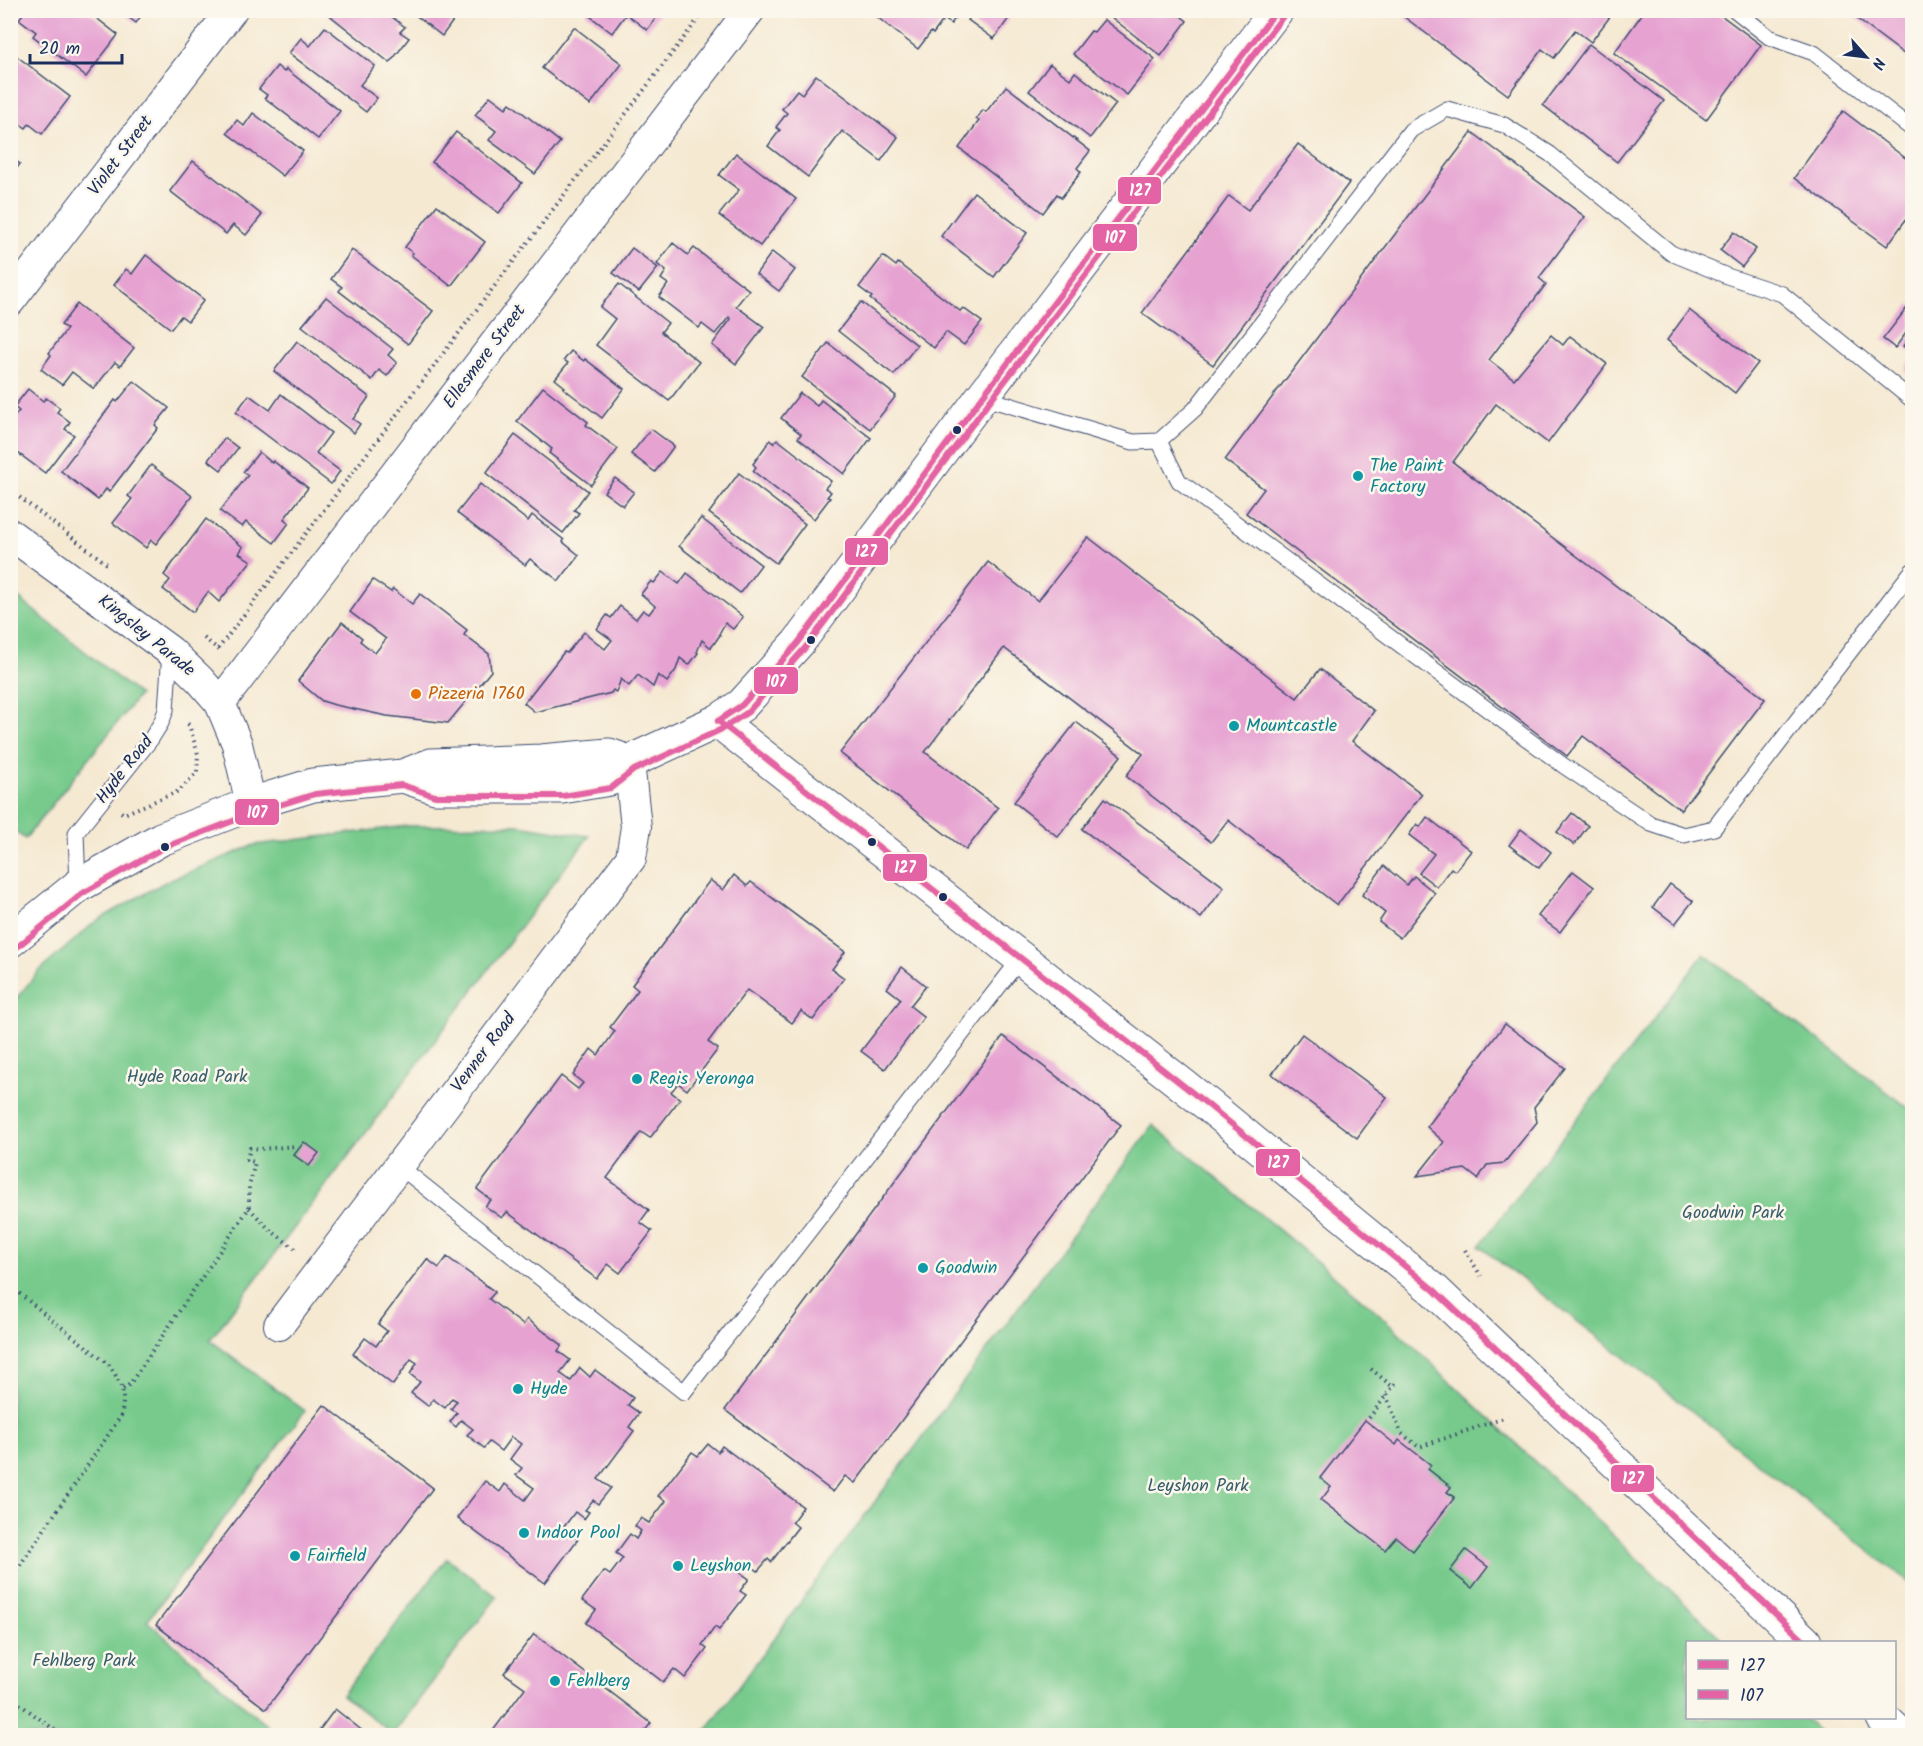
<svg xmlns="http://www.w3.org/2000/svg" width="1923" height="1746" viewBox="0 0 1923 1746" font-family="Kalam,sans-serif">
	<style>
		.green { fill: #77ca8c; stroke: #497c75; stroke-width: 1.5 }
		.building { fill: #e6a3d2 }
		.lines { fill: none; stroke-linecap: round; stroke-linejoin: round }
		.service-casing { stroke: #3c4b6f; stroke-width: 17 }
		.minor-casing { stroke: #3c4b6f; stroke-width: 32 }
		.tertiary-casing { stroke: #3c4b6f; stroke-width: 35 }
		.path { stroke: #3c4b6f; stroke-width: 4; stroke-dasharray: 1.5 4.5; stroke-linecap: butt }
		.service { stroke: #fff; stroke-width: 15 }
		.minor { stroke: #fff; stroke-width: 30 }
		.tertiary { stroke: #fff; stroke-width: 33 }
		.bus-1-casing { stroke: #fbf7ec; stroke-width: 10 }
		.bus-2-casing { stroke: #fbf7ec; stroke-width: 10 }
		.bus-1 { stroke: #e463a4; stroke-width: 6 }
		.bus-2 { stroke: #e463a4; stroke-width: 6 }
		.bus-dot { fill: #1b2f5e; stroke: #fbf7ec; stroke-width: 2 }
		.culture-dot { fill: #0f9aa8; stroke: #fbf7ec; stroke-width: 2 }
		.food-dot { fill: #e8710a; stroke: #fbf7ec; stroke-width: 2 }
		.labels { text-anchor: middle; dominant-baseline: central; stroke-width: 5; stroke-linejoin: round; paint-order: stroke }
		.street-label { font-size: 18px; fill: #1b2f5e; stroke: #fbf7ec }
		.culture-label { font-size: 18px; fill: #0d838f; stroke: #fbf7ec; text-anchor: start }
		.food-label { font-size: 18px; fill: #c56008; stroke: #fbf7ec; text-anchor: start }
		.park-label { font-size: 18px; fill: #375e6c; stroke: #fbf7ec }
		.line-badge { stroke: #fbf7ec; stroke-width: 2 }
		.badge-label { font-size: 16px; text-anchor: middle; font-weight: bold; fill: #fff }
	</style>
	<rect width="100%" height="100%" fill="#fbf7ec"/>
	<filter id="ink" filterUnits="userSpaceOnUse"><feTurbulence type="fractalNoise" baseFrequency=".0167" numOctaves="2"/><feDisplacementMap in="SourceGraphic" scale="12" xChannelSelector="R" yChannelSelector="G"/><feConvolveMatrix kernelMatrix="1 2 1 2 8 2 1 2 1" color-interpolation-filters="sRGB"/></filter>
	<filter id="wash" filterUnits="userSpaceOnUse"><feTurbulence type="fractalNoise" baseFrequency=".008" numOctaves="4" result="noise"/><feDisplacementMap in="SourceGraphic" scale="24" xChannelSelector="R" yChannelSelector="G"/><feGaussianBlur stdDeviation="1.35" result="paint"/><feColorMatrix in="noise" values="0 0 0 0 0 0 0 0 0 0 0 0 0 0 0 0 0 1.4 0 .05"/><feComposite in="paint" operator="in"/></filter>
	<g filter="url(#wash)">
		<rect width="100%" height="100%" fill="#f5e9d2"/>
		<g class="green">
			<polygon points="11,592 139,695 25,839 11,828"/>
			<polygon points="518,825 589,836 210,1340 305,1411 147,1621 278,1735 11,1736 11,1005 38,972 96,921 165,882 254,845 407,826"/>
			<polygon points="1704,954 1910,1109 1912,1106 1912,1585 1607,1344 1479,1246"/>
			<polygon points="1153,1125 1375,1310 1725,1642 1688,1642 1688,1718 1803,1718 1822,1735 702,1736"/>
			<polygon points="447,1558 497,1597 393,1734 342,1695"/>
		</g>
		<g id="blocks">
			<g class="building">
				<polygon points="26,10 86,10 118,35 86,77 33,36 36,32 19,19"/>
				<polygon points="119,10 145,10 136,23"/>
				<polygon points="323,10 383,10 405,27 400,32 409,38 390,63"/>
				<polygon points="409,10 461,10 442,36"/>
				<polygon points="588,10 662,10 647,30 626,14 612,33 586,13"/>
				<polygon points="868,10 961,10 951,24 944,19 933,34 931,32 918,49"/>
				<polygon points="976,10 1007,10 1012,14 994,39 968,20"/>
				<polygon points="1102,10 1173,10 1187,21 1161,56"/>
				<polygon points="1395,10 1494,10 1498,13 1501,10 1615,10 1591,42 1575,30 1554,58 1542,49 1508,95"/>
				<polygon points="1645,10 1714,10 1761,45 1706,120 1614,53"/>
				<polygon points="1845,10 1912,10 1912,60"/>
				<polygon points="1104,20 1155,59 1127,95 1073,54 1091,31 1094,32"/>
				<polygon points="325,27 375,66 360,85 377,98 366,112 289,53 301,38 310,46"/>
				<polygon points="574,27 622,64 590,105 542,68"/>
				<polygon points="1589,44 1664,101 1617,162 1543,105"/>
				<polygon points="10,51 70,97 42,134 29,124 26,128 10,117"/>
				<polygon points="1050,64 1070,79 1075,72 1116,104 1090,138 1029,91"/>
				<polygon points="277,66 284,72 286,69 340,111 318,139 265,98 267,95 259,89"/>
				<polygon points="816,75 898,137 881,161 842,131 808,177 768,146 780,130 776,127 787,113 782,109 797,90 802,94"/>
				<polygon points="1006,86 1090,151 1077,168 1081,172 1061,198 1057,194 1043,213 959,148 979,121 976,119 983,110 986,112"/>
				<polygon points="490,96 506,108 510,103 560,142 535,174 489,140 496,131 475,115"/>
				<polygon points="1843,111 1912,163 1912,211 1887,246 1794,178"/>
				<polygon points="253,113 303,151 283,176 227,133 237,120 244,126"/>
				<polygon points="456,132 522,183 499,213 432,162"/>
				<polygon points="1472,132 1585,217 1539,278 1546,284 1489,360 1514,379 1551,335 1563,345 1570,336 1607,364 1548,443 1496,404 1453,462 1765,699 1681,810 1583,736 1567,756 1246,513 1264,489 1225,460"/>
				<polygon points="1298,144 1349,183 1213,365 1142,313 1229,196 1248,210"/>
				<polygon points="736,153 796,199 760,246 719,215 739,190 719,175"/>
				<polygon points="10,157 20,164 10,177"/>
				<polygon points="193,161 262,215 246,235 233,225 226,234 170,191"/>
				<polygon points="974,192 1027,233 994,277 941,236"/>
				<polygon points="437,205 485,242 451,286 411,255 413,253 405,247"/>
				<polygon points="1734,232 1756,249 1742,267 1720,250"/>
				<polygon points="673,243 688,255 694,248 749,290 736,306 764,327 736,364 712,345 731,319 729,317 715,334 702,324 699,328 659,297 668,284 661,279 666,271 657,264"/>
				<polygon points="632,248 658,268 639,292 613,273"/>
				<polygon points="352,250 433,311 408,344 339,291 342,287 331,279"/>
				<polygon points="772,252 795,270 779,291 756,274"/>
				<polygon points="146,255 204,300 188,321 181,316 171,329 114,285 126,269 132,274"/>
				<polygon points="883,256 896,266 898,263 960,311 963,308 982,322 964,345 946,332 934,348 870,299 872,297 859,287"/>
				<polygon points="619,284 668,323 661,332 699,362 669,401 596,345 615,319 600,307"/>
				<polygon points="326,297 393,349 388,355 397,363 387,376 379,370 372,380 302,326"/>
				<polygon points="861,302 917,345 894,375 838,331"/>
				<polygon points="77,304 134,348 120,366 115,362 94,389 72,372 62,385 41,369 51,355 49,353 67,329 61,325"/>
				<polygon points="1910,304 1912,306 1912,325 1895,348 1883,339"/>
				<polygon points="1689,310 1758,363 1735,393 1667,340"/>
				<polygon points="1912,334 1912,353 1903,346"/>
				<polygon points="297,341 369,397 353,419 360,424 354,433 274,371"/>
				<polygon points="828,343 896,396 870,429 802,377"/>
				<polygon points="571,351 584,361 585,359 624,389 602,418 563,388 565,387 555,379 568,363 564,360"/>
				<polygon points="1912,359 1912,375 1905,369"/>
				<polygon points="134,381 169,408 155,425 158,428 109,492 106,489 98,500 61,471 115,400 117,402"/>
				<polygon points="543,387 588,422 586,425 618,449 591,485 549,453 552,449 517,421"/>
				<polygon points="28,389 43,401 46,398 60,408 57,412 70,422 65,429 74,435 45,473 10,447 10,422 19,411 14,407"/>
				<polygon points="800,393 817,406 821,400 871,438 844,474 798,438 801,434 781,418"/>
				<polygon points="281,394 331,433 316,453 340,471 331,484 236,412 249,395 270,410"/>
				<polygon points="651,429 674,446 655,472 631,454"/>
				<polygon points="515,435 588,491 574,510 579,513 563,533 486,473"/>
				<polygon points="225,438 238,448 221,470 208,460"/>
				<polygon points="777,439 831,481 825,488 831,492 827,497 830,498 814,519 753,471 756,467 753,464 770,440 774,443"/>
				<polygon points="259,452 272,463 273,461 308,488 284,519 289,523 274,543 246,522 242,527 220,511 248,475 243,472"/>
				<polygon points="151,465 192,496 156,544 151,540 146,548 113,523 132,499 128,496"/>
				<polygon points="739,473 805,524 776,563 709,513"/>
				<polygon points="615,478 634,492 623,506 604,492"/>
				<polygon points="480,484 528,521 532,515 564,540 563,542 579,555 559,581 530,559 525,565 457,513"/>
				<polygon points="701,518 761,565 740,593 679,546"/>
				<polygon points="206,519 243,547 239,553 251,561 219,602 208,592 193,612 163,589 170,580 164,575"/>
				<polygon points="1088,537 1297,698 1320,669 1374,711 1352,741 1422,794 1337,905 1228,820 1211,842 1126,776 1143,754 1004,648 925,752 998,808 966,850 840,753 988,562 1038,601"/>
				<polygon points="663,572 679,584 687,573 743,617 733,629 725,623 719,634 720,635 711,648 702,640 697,652 698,653 689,665 680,658 676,670 667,682 658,675 653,687 638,675 629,686 621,679 616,692 613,690 611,693 535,712 524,703 564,652 567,653 584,632 605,649 612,640 597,629 607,615 611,618 620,606 636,619 643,610 649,614 655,606 641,594 651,581 654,583"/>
				<polygon points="373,580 391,592 393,589 412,604 420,594 467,630 464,635 489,654 491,671 448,723 387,716 335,705 322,701 298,681 342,622 362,638 360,641 375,653 386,639 350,612"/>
				<polygon points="1076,722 1121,756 1058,837 1014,802"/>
				<polygon points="1105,798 1224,887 1201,918 1082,829"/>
				<polygon points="1572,813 1588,826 1574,845 1557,832"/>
				<polygon points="1427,817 1471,851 1455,871 1451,868 1437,887 1419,873 1434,854 1409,835 1417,824 1420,827"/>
				<polygon points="1521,829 1551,852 1539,868 1509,845"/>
				<polygon points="1384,866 1407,885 1414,876 1435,893 1400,938 1379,922 1385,913 1362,895"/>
				<polygon points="1573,871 1594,887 1560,932 1538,916"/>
				<polygon points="734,875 747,886 751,882 845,952 832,969 844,978 813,1020 801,1011 792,1023 747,990 708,1042 718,1049 687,1090 678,1083 671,1092 680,1099 650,1138 641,1132 607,1178 649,1210 640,1222 652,1231 620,1273 608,1264 597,1279 507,1212 502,1218 485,1206 491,1200 477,1189 561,1076 578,1089 583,1083 573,1075 591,1049 598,1055 615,1031 610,1027 638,990 632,985 710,880 723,890"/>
				<polygon points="1670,884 1693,901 1675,924 1653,907"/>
				<polygon points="902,967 926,986 910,1006 924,1017 885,1069 861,1051 901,999 887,988"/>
				<polygon points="1505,1024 1565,1068 1534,1107 1537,1122 1504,1163 1487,1165 1478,1179 1465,1169 1417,1176 1444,1142 1427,1127"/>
				<polygon points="1302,1034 1387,1097 1357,1138 1272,1074"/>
				<polygon points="1003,1036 1121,1125 855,1483 845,1476 833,1492 725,1410"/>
				<polygon points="304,1142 319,1153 309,1166 294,1155"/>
				<polygon points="447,1257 495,1292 489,1299 523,1325 527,1319 562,1345 558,1351 570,1360 560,1373 571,1381 580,1368 590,1377 595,1370 633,1398 628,1405 639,1413 629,1427 634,1431 598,1479 611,1488 598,1504 593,1500 585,1510 589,1512 584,1519 575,1512 563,1528 578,1539 545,1583 457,1518 485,1481 500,1492 505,1484 525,1500 534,1488 516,1475 522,1468 510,1459 521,1444 511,1437 501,1451 489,1442 484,1448 467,1435 473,1429 461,1420 456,1427 450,1422 457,1413 451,1409 457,1401 452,1398 445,1408 433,1399 428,1406 411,1393 420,1382 410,1374 417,1363 411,1359 393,1385 353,1354 365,1338 376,1346 387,1331 378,1324 427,1259 439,1268"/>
				<polygon points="324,1405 433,1488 266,1709 156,1625"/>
				<polygon points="1365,1420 1396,1445 1399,1440 1431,1465 1428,1469 1451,1487 1447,1492 1455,1497 1413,1551 1396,1537 1385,1550 1321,1500 1331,1487 1320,1478"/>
				<polygon points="708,1444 718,1452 722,1446 803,1507 792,1522 798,1527 771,1562 768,1559 758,1571 744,1561 737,1570 749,1579 740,1591 746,1595 719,1630 715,1627 702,1645 707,1649 685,1678 674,1669 663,1682 586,1623 596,1610 582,1600 604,1571 610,1575 623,1558 616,1553 630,1534 636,1539 641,1531 635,1526 641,1518 649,1523 666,1501 658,1496 692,1452 698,1456"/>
				<polygon points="1466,1550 1488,1567 1472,1588 1450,1571"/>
				<polygon points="534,1634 651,1723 641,1736 489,1736 525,1688 504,1673"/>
				<polygon points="335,1709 369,1736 315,1736"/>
			</g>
		</g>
	</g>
	<g filter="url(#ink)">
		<use href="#blocks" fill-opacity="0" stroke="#3c4b6f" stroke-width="1.5"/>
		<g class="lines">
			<g class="service-casing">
				<g id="service">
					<polyline points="1735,10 1769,37 1814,53 1912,129"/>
					<polyline points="982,397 1133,442 1159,441 1195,409 1411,130 1447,109 1504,125 1550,154 1671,253 1727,276 1782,294 1912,400"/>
					<polyline points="1159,441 1179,481 1564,766 1651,824 1684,835 1714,828 1912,571"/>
					<polyline points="78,886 76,833 151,739 161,723 166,710 170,652"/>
					<polyline points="399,1166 684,1392 1021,958"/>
				</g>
			</g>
			<g class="minor-casing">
				<g id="minor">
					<polyline points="10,301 232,10"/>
					<polyline points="10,534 170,651 200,680 220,703 237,744 251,804"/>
					<polyline points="220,703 750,10"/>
					<polyline points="279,1325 631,858 636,827 629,762"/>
				</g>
			</g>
			<g class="tertiary-casing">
				<g id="tertiary">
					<polyline points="718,721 1207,1104 1434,1290 1805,1642"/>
					<polyline points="403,776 435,787 562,787 610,779 629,762 718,721 742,705 798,643 982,397 1277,10"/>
					<polyline points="10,941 78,886 161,839 251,804 313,785 403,776 431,765 541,761 609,755 629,762"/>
					<polyline points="1883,1718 1902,1736"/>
				</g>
			</g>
			<g class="path">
				<polyline points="10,490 107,564"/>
				<polyline points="204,638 219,650"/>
				<polyline points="218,649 705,10"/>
				<polyline points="121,812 124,814 179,791 197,772 198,754 189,725 185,722"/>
				<polyline points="249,1208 269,1229 298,1251"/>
				<polyline points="1465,1250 1481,1276"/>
				<path d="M10,1286L109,1365C122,1384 126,1394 121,1416L10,1580"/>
				<polyline points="1371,1369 1393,1387"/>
				<polyline points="123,1389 130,1384 249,1208 249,1187 255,1162 247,1160 250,1148 260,1149 297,1146"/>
				<polyline points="1386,1395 1401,1433 1419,1447 1504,1418"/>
				<polyline points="1369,1418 1398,1380"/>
				<polyline points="10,1697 63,1736"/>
			</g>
			<use href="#service" class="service"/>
			<use href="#minor" class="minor"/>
			<use href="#tertiary" class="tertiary"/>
			<g class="bus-1-casing">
				<g id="bus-1">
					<polyline points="718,721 1207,1104 1434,1290 1805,1642"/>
					<polyline points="718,721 742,705 798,643 982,397 1277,10"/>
				</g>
			</g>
			<g class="bus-2-casing">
				<polyline id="bus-2" points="16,948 83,893 165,847 254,813 315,794 402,785 435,796 563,796 611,788 634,770 722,729 748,712 805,648 989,402 1284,15"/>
			</g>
			<use href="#bus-1" class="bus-1"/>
			<use href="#bus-2" class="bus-2"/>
		</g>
	</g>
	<g class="bus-dot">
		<circle cx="957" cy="430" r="5"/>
		<circle cx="811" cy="640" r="5"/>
		<circle cx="872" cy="842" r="5"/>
		<circle cx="165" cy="847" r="5"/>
		<circle cx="943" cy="897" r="5"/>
	</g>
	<g class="culture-dot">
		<circle cx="1358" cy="476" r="6"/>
		<circle cx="1234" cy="726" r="6"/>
		<circle cx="637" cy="1079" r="6"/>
		<circle cx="923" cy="1268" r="6"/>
		<circle cx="518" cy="1389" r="6"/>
		<circle cx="524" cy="1533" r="6"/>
		<circle cx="295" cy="1556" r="6"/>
		<circle cx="678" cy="1566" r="6"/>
		<circle cx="555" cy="1681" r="6"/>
	</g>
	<circle class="food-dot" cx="416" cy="694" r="6"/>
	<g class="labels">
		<g class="street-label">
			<text transform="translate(121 156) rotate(-53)">Violet Street</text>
			<text transform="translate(485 357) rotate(-53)">Ellesmere Street</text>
			<text transform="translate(146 636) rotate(39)">Kingsley Parade</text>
			<text transform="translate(125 770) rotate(-52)">Hyde Road</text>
			<text transform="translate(484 1053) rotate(-53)">Venner Road</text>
		</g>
		<g class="culture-label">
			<text x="1370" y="466">The Paint<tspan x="1370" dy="21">Factory</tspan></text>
			<text x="1246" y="726">Mountcastle</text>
			<text x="649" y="1079">Regis Yeronga</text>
			<text x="935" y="1268">Goodwin</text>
			<text x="530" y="1389">Hyde</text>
			<text x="536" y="1533">Indoor Pool</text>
			<text x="307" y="1556">Fairfield</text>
			<text x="690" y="1566">Leyshon</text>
			<text x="567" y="1681">Fehlberg</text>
		</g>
		<g class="food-label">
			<text x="428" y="694">Pizzeria 1760</text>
		</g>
		<g class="park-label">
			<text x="187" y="1077">Hyde Road Park</text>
			<text x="1733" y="1213">Goodwin Park</text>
			<text x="1198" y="1486">Leyshon Park</text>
			<text x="84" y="1661">Fehlberg Park</text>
		</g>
	</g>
	<g class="line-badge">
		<rect x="1117" y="176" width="45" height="29" rx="6" fill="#e463a4"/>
		<rect x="1092" y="223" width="46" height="29" rx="6" fill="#e463a4"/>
		<rect x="844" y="537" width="45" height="29" rx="6" fill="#e463a4"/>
		<rect x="753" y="666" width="46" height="29" rx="6" fill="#e463a4"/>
		<rect x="234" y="798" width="46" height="28" rx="6" fill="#e463a4"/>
		<rect x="882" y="853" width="46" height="29" rx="6" fill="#e463a4"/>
		<rect x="1255" y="1148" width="46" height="29" rx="6" fill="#e463a4"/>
		<rect x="1610" y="1464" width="45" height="29" rx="6" fill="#e463a4"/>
	</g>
	<g class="badge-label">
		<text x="1140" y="196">127</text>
		<text x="1115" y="243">107</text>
		<text x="866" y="557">127</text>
		<text x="776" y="687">107</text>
		<text x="257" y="818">107</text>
		<text x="905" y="873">127</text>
		<text x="1278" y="1168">127</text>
		<text x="1633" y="1484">127</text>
	</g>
	<rect width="1923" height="1746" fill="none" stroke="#fbf7ec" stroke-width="36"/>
	<rect x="1686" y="1641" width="210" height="78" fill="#fbf7ec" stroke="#a1a7b3" stroke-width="1.5"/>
	<rect x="1698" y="1660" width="30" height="9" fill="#e463a4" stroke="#a1a7b3" stroke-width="1.5"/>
	<text x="1740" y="1671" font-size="18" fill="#1b2f5e">127</text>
	<rect x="1698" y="1690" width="30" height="9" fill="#e463a4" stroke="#a1a7b3" stroke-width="1.5"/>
	<text x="1740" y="1701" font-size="18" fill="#1b2f5e">107</text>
	<g transform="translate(1866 57) rotate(118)" stroke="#fbf7ec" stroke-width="4.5" paint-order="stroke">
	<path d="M0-4.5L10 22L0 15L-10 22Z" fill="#1b2f5e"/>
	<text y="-9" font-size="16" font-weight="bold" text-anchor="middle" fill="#1b2f5e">N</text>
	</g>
	<path d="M30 54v9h92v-9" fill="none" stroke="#1b2f5e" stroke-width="3"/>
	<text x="39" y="54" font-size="18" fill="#1b2f5e" stroke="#fbf7ec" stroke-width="4.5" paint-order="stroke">20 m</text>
</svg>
